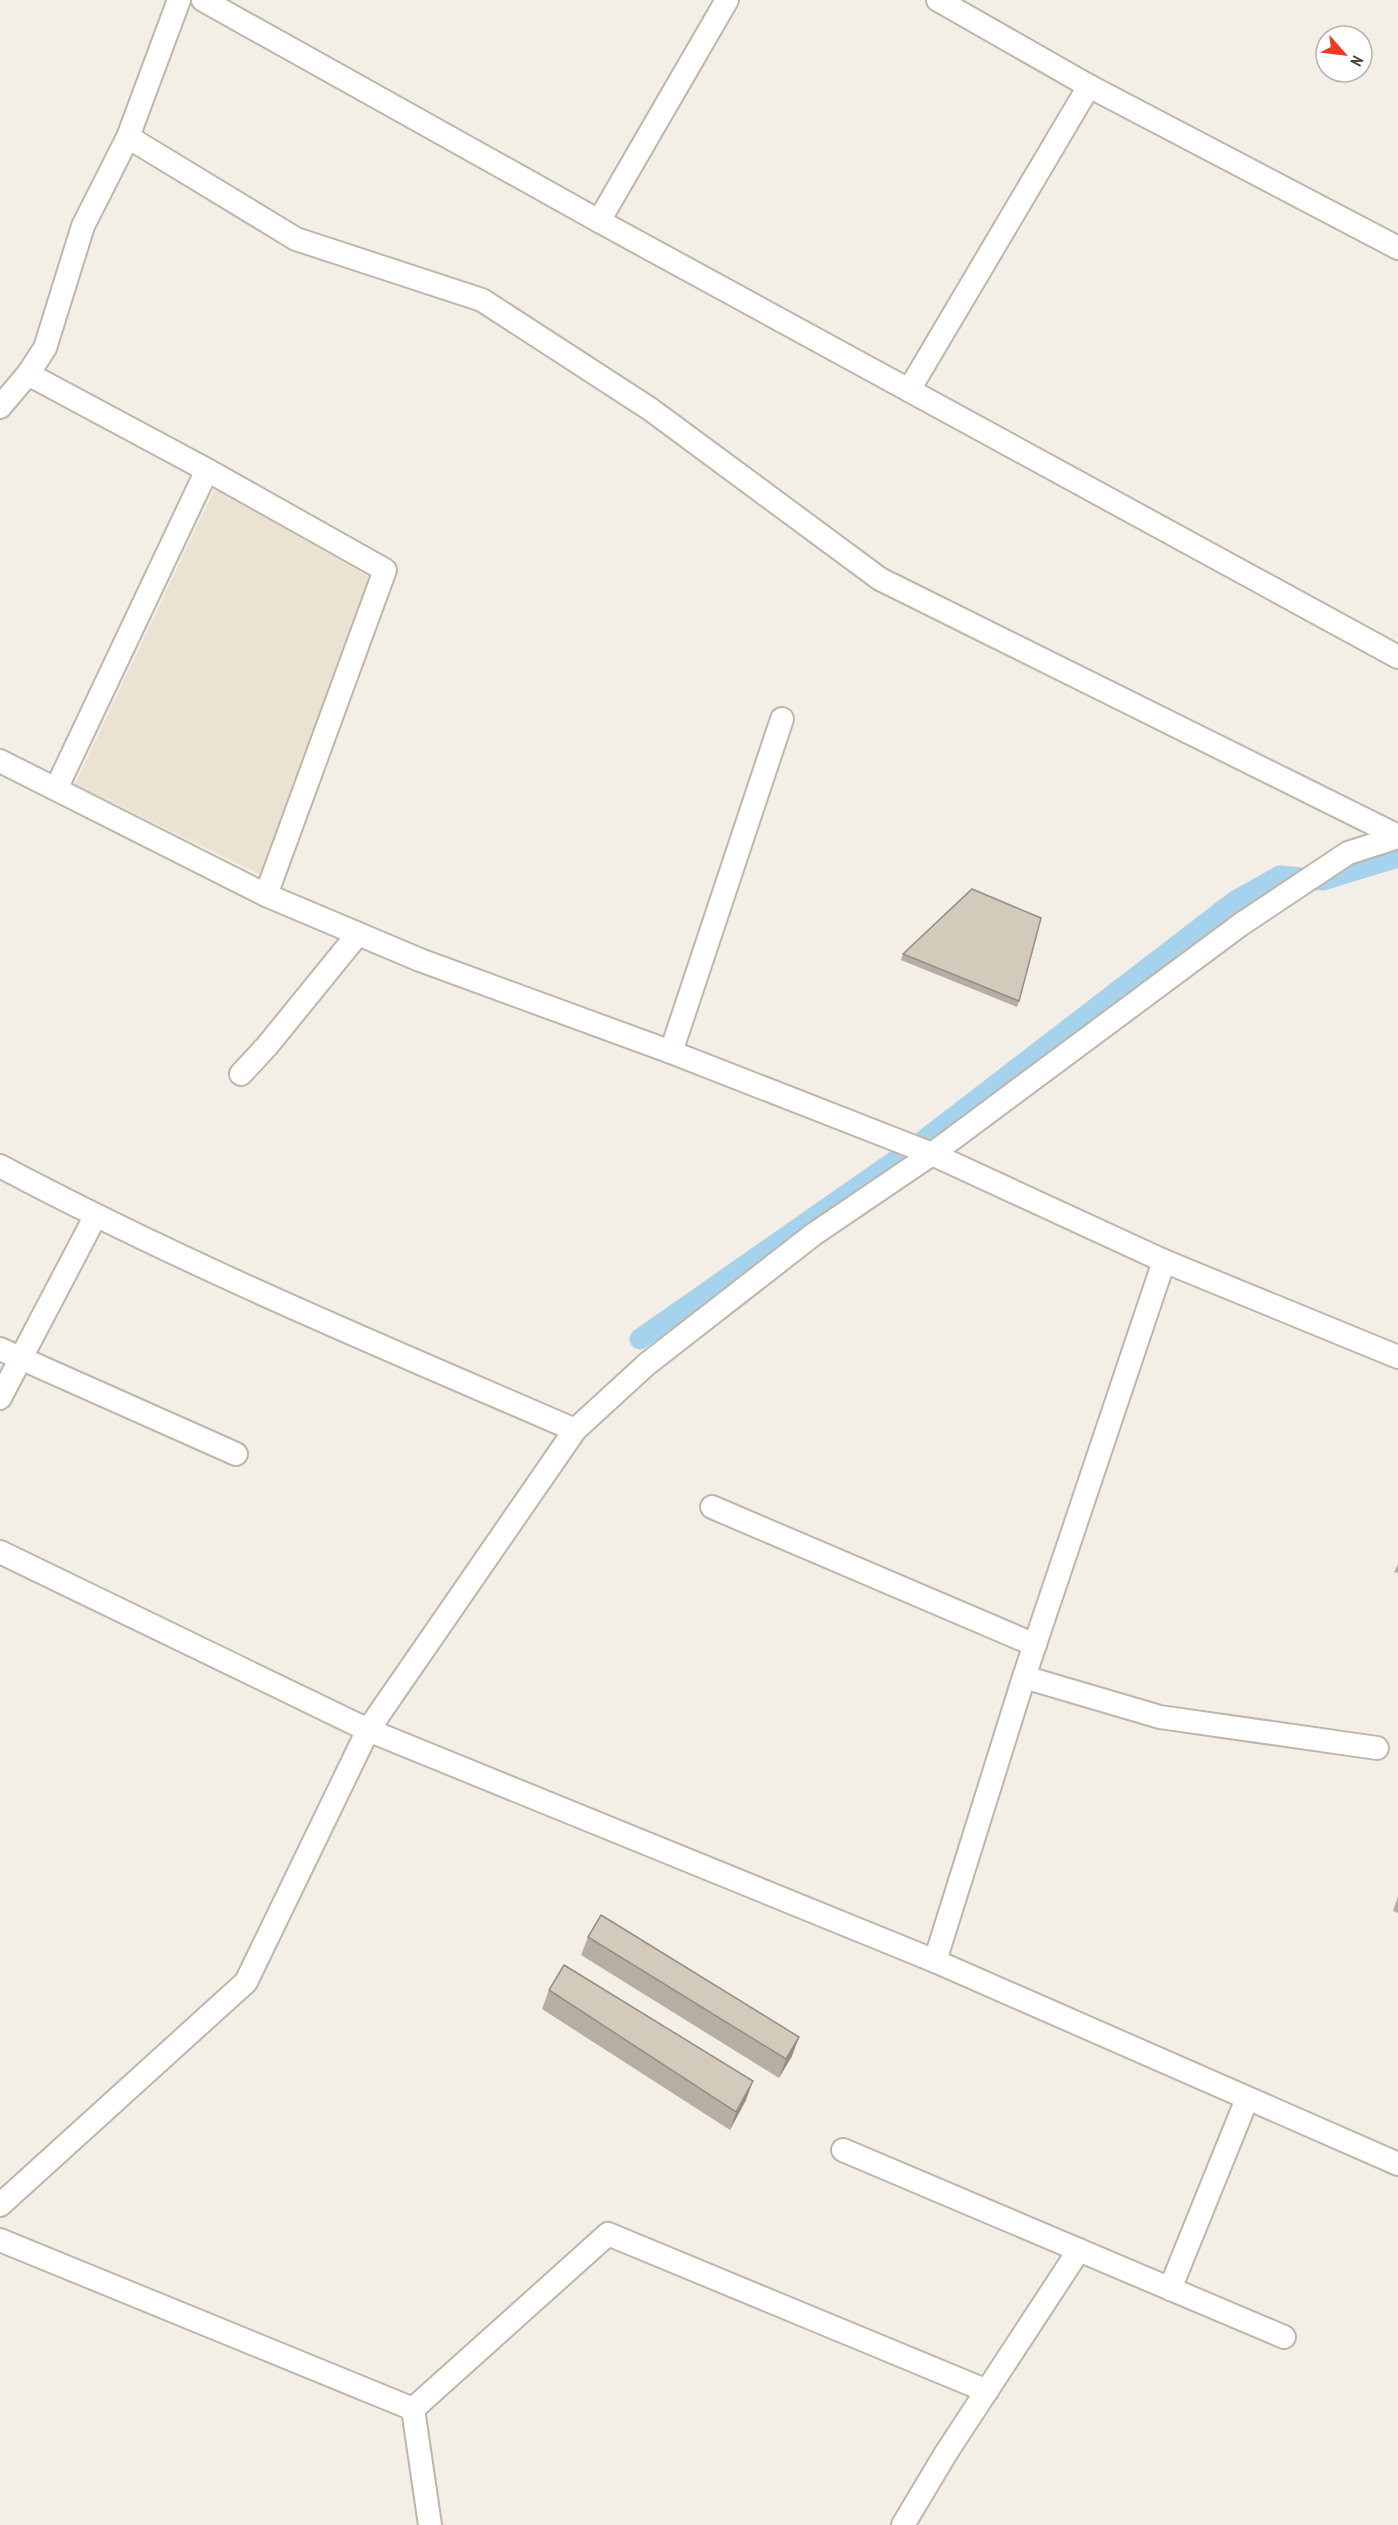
<svg xmlns="http://www.w3.org/2000/svg" width="1398" height="2525" viewBox="0 0 1398 2525" font-family="'PT Sans Narrow',sans-serif">
	<style>
		.education { fill: #ebe3d1 }
		.lines { fill: none; stroke-linecap: round; stroke-linejoin: round }
		.canal { stroke: #a5d2ed; stroke-width: 21 }
		.minor-casing { stroke: #beb6a9; stroke-width: 26 }
		.minor { stroke: #fff; stroke-width: 22 }
		.wall { fill: #b6aea2 }
		.shaded-wall { fill: #948d84 }
		.building { fill: #d4cabc; stroke: #948d84; stroke-width: 1.5 }
	</style>
	<rect width="100%" height="100%" fill="#f3efe6"/>
	<polygon class="education" points="215,488 369,577 261,875 75,784"/>
	<g class="lines">
		<polyline class="canal" points="640,1339 915,1147 1234,902 1280,876 1323,880 1398,857"/>
		<g class="minor-casing">
			<g id="minor">
				<polyline points="203,0 599,221 1398,657"/>
				<polyline points="938,0 1089,86 1398,248"/>
				<polyline points="128,137 296,239 482,300 650,409 880,579 1398,836"/>
				<polyline points="599,221 727,0"/>
				<polyline points="28,374 207,470 385,570 266,895"/>
				<polyline points="909,390 1089,86"/>
				<polyline points="0,407 28,374 45,348 83,226 128,137 179,0"/>
				<polyline points="0,761 266,895 420,960 671,1052 932,1154 1164,1261 1398,1357"/>
				<polyline points="56,789 207,470"/>
				<polyline points="671,1052 782,719"/>
				<polyline points="241,1074 267,1046 358,934"/>
				<path d="M0,1166C186,1265 381,1346 575,1430"/>
				<polyline points="0,1349 236,1454"/>
				<polyline points="0,1398 95,1217"/>
				<polyline points="712,1507 1035,1645"/>
				<polyline points="0,1552 368,1730 935,1961 1398,2164"/>
				<polyline points="1024,1677 1160,1717 1377,1748"/>
				<polyline points="935,1961 1024,1677 1164,1261"/>
				<polyline points="843,2150 1284,2337"/>
				<polyline points="0,2205 246,1982 368,1730 575,1430 647,1364 814,1234 932,1154 1240,925 1348,853 1398,837"/>
				<polyline points="0,2240 413,2409"/>
				<polyline points="1170,2289 1247,2099"/>
				<polyline points="413,2409 608,2234 987,2391"/>
				<polyline points="413,2409 430,2525"/>
				<polyline points="903,2525 946,2453 1079,2250"/>
			</g>
		</g>
		<use href="#minor" class="minor"/>
	</g>
	<g class="wall">
		<polygon points="903,954 1019,1001 1017,1007 901,960"/>
		<polygon points="1398,1564 1398,1573 1394,1572"/>
		<polygon points="1398,1896 1398,1913 1393,1911"/>
		<polygon points="588,1937 792,2056 779,2078 581,1955"/>
		<polygon points="549,1990 746,2100 730,2130 542,2009"/>
	</g>
	<g class="shaded-wall">
		<polygon points="799,2037 792,2056 779,2078 786,2059"/>
		<polygon points="753,2081 746,2100 730,2130 736,2112"/>
	</g>
	<g class="building">
		<polygon points="972,889 1041,918 1019,1001 903,954"/>
		<polygon points="601,1915 799,2037 786,2059 588,1937"/>
		<polygon points="564,1965 753,2081 736,2112 549,1990"/>
	</g>
	<g transform="translate(1344 54) rotate(118)"><circle r="28" fill="#ffffff" stroke="#b5b2af" stroke-width="1.5"/>
	<path d="M0-4.5L10 22L0 15L-10 22Z" fill="#f2381e"/>
	<text y="-9" font-size="16" font-weight="bold" text-anchor="middle" fill="#453f36">N</text>
	</g>
</svg>
